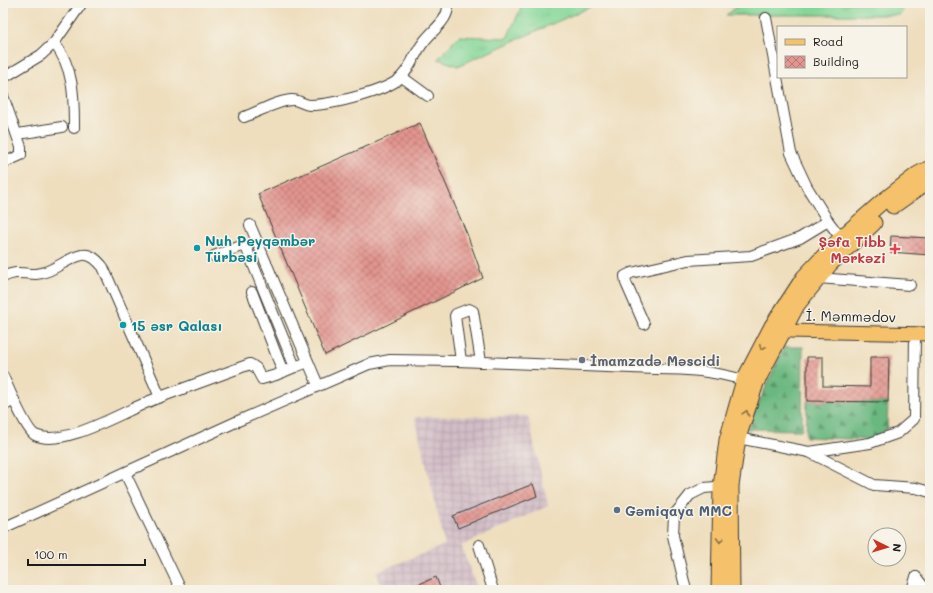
<svg xmlns="http://www.w3.org/2000/svg" width="933" height="593" viewBox="0 0 933 593" font-family="Mali,sans-serif">
	<style>
		.industrial { fill: url(#industrial-grid) }
		.grass { fill: url(#grass-tufts); stroke: #507a5a }
		.forest { fill: url(#forest-firs); stroke: #446a4e }
		.building { fill: url(#building-cross-hatch) }
		.lines { fill: none; stroke-linecap: round; stroke-linejoin: round }
		.minor-casing { stroke: #3c3934; stroke-width: 12 }
		.major-casing { stroke: #3c3934; stroke-width: 15 }
		.highway-casing { stroke: #3c3934; stroke-width: 17 }
		.minor { stroke: #fff; stroke-width: 10 }
		.major { stroke: #f5c16b; stroke-width: 13 }
		.highway { stroke: #f5c16b; stroke-width: 15 }
		.oneway { stroke: #886e44 }
		.culture-dot { fill: #0f9aa8; stroke: #f7f3e8; stroke-width: 1.5 }
		.health-dot { fill: #e0444e; stroke: #f7f3e8; stroke-width: 1.5 }
		.worship-dot { fill: #6b7280; stroke: #f7f3e8; stroke-width: 1.5 }
		.service-dot { fill: #5c6f8a; stroke: #f7f3e8; stroke-width: 1.5 }
		.labels { text-anchor: middle; dominant-baseline: central; stroke-width: 3; stroke-linejoin: round; paint-order: stroke }
		.culture-label { font-size: 14px; font-weight: bold; fill: #0d838f; stroke: #f7f3e8; text-anchor: start }
		.health-label { font-size: 14px; font-weight: bold; fill: #be3a42; stroke: #f7f3e8; text-anchor: end }
		.street-label { font-size: 14px; fill: #1c1c1c; stroke: #f7f3e8 }
		.worship-label { font-size: 14px; font-weight: bold; fill: #5b616d; stroke: #f7f3e8; text-anchor: start }
		.service-label { font-size: 14px; font-weight: bold; fill: #4e5e75; stroke: #f7f3e8; text-anchor: start }
	</style>
	<defs>
		<pattern id="industrial-grid" width="8" height="8" patternUnits="userSpaceOnUse"><rect width="8" height="8" fill="#d2bdc7"/><path d="M0 4h8M4 0v8" fill="none" stroke="#b4a2aa"/></pattern>
		<pattern id="grass-tufts" width="24" height="20" patternUnits="userSpaceOnUse"><rect width="24" height="20" fill="#84d798"/><path d="M3 7l-1-3M5 7V3M7 7l1-3M15 17l-1-3M17 17v-4M19 17l1-3" fill="none" stroke="#71b882"/></pattern>
		<pattern id="forest-firs" width="22" height="20" patternUnits="userSpaceOnUse"><rect width="22" height="20" fill="#6bb880"/><path d="M5 1l3.5 6h-7zM16 11l3.5 6h-7z" fill="#579568"/></pattern>
		<pattern id="building-cross-hatch" width="8" height="8" patternUnits="userSpaceOnUse"><rect width="8" height="8" fill="#e39590"/><path d="M0 0l8 8M0 8l8-8" fill="none" stroke="#b77975"/></pattern>
	</defs>
	<rect width="100%" height="100%" fill="#f7f3e8"/>
	<filter id="ink" filterUnits="userSpaceOnUse"><feTurbulence type="fractalNoise" baseFrequency=".025" numOctaves="2"/><feDisplacementMap in="SourceGraphic" scale="8" xChannelSelector="R" yChannelSelector="G"/><feConvolveMatrix kernelMatrix="1 2 1 2 8 2 1 2 1" color-interpolation-filters="sRGB"/></filter>
	<filter id="wash" filterUnits="userSpaceOnUse"><feTurbulence type="fractalNoise" baseFrequency=".012" numOctaves="4" result="noise"/><feDisplacementMap in="SourceGraphic" scale="16" xChannelSelector="R" yChannelSelector="G"/><feGaussianBlur stdDeviation="0.9" result="paint"/><feColorMatrix in="noise" values="0 0 0 0 0 0 0 0 0 0 0 0 0 0 0 0 0 1.4 0 .05"/><feComposite in="paint" operator="in"/></filter>
	<g filter="url(#wash)">
		<rect width="100%" height="100%" fill="#eedebe"/>
		<polygon class="industrial" points="528,416 548,506 461,546 478,590 383,590 376,572 445,545 415,417"/>
		<g class="grass">
			<polygon points="529,3 599,3 458,66 438,59 459,36 507,38 522,6"/>
			<polygon points="706,3 907,3 900,15 726,15 737,7"/>
		</g>
		<g class="forest">
			<polygon points="784,347 803,347 802,430 747,429"/>
			<polygon points="807,401 888,402 887,429 872,440 806,437"/>
		</g>
		<g id="blocks">
			<g class="building">
				<polygon points="420,123 467,234 483,278 325,355 258,194"/>
				<polygon points="891,236 930,238 930,255 890,252"/>
				<polygon points="807,357 823,357 823,386 870,387 870,357 889,357 888,402 807,401"/>
				<polygon points="533,484 537,496 458,528 453,516"/>
				<polygon points="436,577 441,590 405,590"/>
			</g>
		</g>
	</g>
	<g filter="url(#ink)">
		<use href="#blocks" fill-opacity="0" stroke="#3c3934" stroke-width="1"/>
		<g class="lines">
			<g class="minor-casing">
				<g id="minor">
					<polyline points="766,18 791,153 807,187 828,221 841,238"/>
					<path d="M54,43C74,67 74,98 74,128"/>
					<polyline points="402,77 428,96"/>
					<polyline points="3,78 41,55 54,43 82,3"/>
					<polyline points="3,96 21,147 21,155 3,163"/>
					<path d="M244,117C256,113 281,99 293,100C299,100 304,105 310,105C330,105 390,91 402,76C411,67 415,53 423,43C432,30 450,20 448,3"/>
					<polyline points="18,134 62,127"/>
					<polyline points="250,225 318,385"/>
					<polyline points="214,256 241,246 246,247 295,367 308,362"/>
					<path d="M3,277C17,270 23,274 36,274C53,273 66,258 82,255C91,253 98,261 103,267L160,397"/>
					<polyline points="818,278 910,285"/>
					<polyline points="252,292 283,372"/>
					<polyline points="644,324 626,283 625,276 631,273 688,260 751,256 800,238 828,221"/>
					<polyline points="461,361 455,316 456,314 469,309 473,311 481,362"/>
					<path d="M3,376C8,387 26,430 35,435C64,449 127,409 155,399C187,387 218,376 250,364L256,368L262,379L276,375L295,367"/>
					<polyline points="3,406 14,400"/>
					<polyline points="738,438 809,452 870,443 898,433 914,419 915,334"/>
					<polyline points="809,452 874,485 916,488 930,492"/>
					<polyline points="125,473 181,590"/>
					<path d="M3,528L238,421L369,364L390,360L457,361L656,369C690,369 711,371 744,380"/>
					<polyline points="479,545 493,590"/>
					<polyline points="916,577 926,590"/>
					<polyline points="686,590 673,536 674,515 690,495 704,488 727,486"/>
					<polyline points="912,590 916,577"/>
				</g>
			</g>
			<g class="major-casing">
				<polyline id="major" points="775,327 788,331 930,334"/>
			</g>
			<g class="highway-casing">
				<g id="highway">
					<polyline points="893,206 930,180"/>
					<polyline points="719,590 721,487 727,440 744,380 772,326 804,277 841,238 883,201 918,174 930,168"/>
					<polyline points="732,590 731,486 738,438 756,383 797,305 830,264 874,223"/>
				</g>
			</g>
			<use href="#minor" class="minor"/>
			<use href="#major" class="major"/>
			<use href="#highway" class="highway"/>
		</g>
		<defs><path id="oneway-chevron" d="M-2-3.5L2.5 0L-2 3.5" fill="none" stroke-width="1.6" stroke-linecap="round" stroke-linejoin="round"/></defs>
		<g class="oneway">
			<use href="#oneway-chevron" transform="translate(762 347) rotate(116)"/>
			<use href="#oneway-chevron" transform="translate(746 413) rotate(-72)"/>
			<use href="#oneway-chevron" transform="translate(720 540) rotate(91)"/>
		</g>
	</g>
	<g class="culture-dot">
		<circle cx="197" cy="248" r="4"/>
		<circle cx="123" cy="325" r="4"/>
	</g>
	<path class="health-dot" d="M893 243h4v4h4v4h-4v4h-4v-4h-4v-4h4z"/>
	<circle class="worship-dot" cx="582" cy="360" r="4"/>
	<circle class="service-dot" cx="617" cy="510" r="4"/>
	<g class="labels">
		<g class="culture-label">
			<text x="205" y="240">Nuh Peyqəmbər<tspan x="205" dy="16">Türbəsi</tspan></text>
			<text x="131" y="325">15 əsr Qalası</text>
		</g>
		<g class="health-label">
			<text x="886" y="241">Şəfa Tibb<tspan x="886" dy="16">Mərkəzi</tspan></text>
		</g>
		<g class="street-label">
			<text transform="translate(851 316) rotate(1)">İ. Məmmədov</text>
		</g>
		<g class="worship-label">
			<text x="590" y="360">İmamzadə Məscidi</text>
		</g>
		<g class="service-label">
			<text x="625" y="510">Gəmiqaya MMC</text>
		</g>
	</g>
	<rect width="933" height="593" fill="none" stroke="#f7f3e8" stroke-width="16"/>
	<rect x="777" y="26" width="130" height="52" fill="#f7f3e8" stroke="#9f9d96"/>
	<rect x="785" y="39" width="20" height="6" fill="#f5c16b" stroke="#9f9d96"/>
	<text x="813" y="46" font-size="12" fill="#1c1c1c">Road</text>
	<rect x="785" y="56" width="20" height="12" fill="url(#building-cross-hatch)" stroke="#9f9d96"/>
	<text x="813" y="66" font-size="12" fill="#1c1c1c">Building</text>
	<g transform="translate(887 547) rotate(95)"><circle r="19" fill="#f7f3e8" stroke="#9f9d96"/>
	<path d="M0-3L7 15L0 10L-7 15Z" fill="#c8321e"/>
	<text y="-6" font-size="11" font-weight="bold" text-anchor="middle" fill="#1c1c1c">N</text>
	</g>
	<path d="M28 559v6h117v-6" fill="none" stroke="#1c1c1c" stroke-width="2"/>
	<text x="34" y="559" font-size="12" fill="#1c1c1c" stroke="#f7f3e8" stroke-width="3" paint-order="stroke">100 m</text>
</svg>
